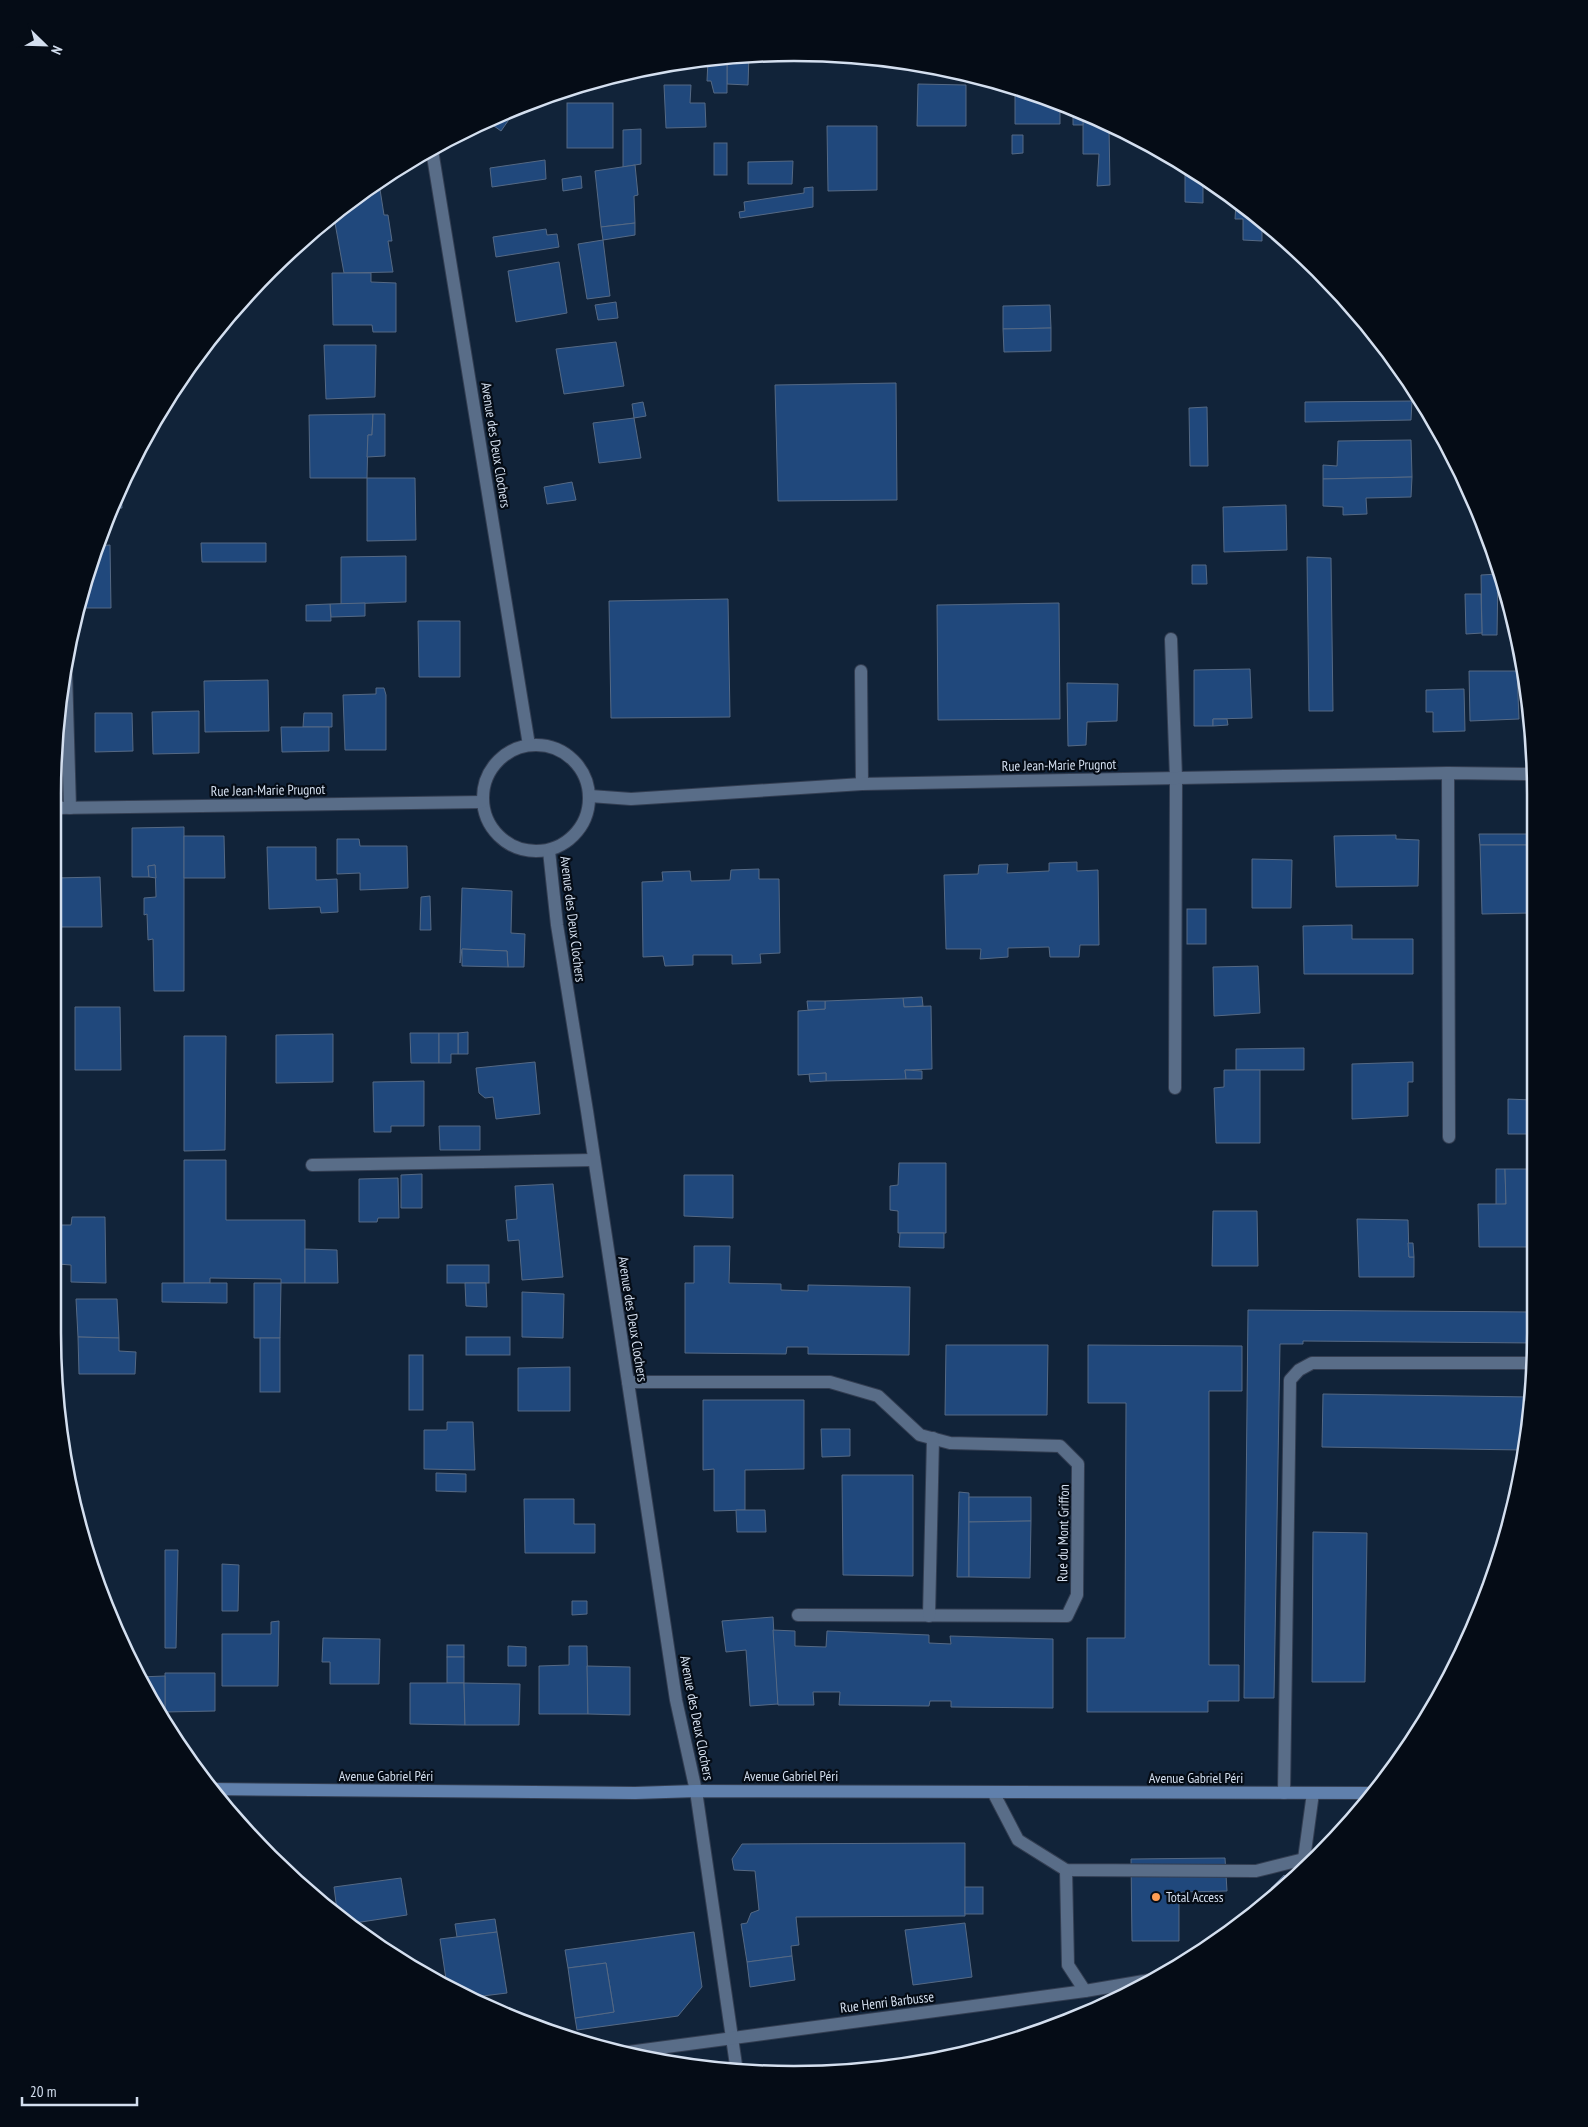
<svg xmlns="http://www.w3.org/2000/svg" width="1588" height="2127" viewBox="0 0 1588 2127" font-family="'PT Sans Narrow',sans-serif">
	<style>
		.building { fill: #20487c; stroke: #556984 }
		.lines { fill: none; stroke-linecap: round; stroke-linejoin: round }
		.lane-casing { stroke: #333e52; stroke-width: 14 }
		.street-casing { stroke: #333e52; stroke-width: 14 }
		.secondary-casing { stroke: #333e52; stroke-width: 14 }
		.lane { stroke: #596d88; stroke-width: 12 }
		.street { stroke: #596d88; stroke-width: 12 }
		.secondary { stroke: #6080ac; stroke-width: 12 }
		.poi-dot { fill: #fd9d54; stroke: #050c16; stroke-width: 2 }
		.labels { text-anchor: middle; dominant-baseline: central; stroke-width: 4.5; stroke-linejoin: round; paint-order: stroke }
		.street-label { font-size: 14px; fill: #d4dfef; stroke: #050c16 }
		.poi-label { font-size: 14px; fill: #d4dfef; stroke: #050c16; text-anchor: start }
		.rim { fill: none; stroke: #d4dfef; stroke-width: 2.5 }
	</style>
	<rect width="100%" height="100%" fill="#112339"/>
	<g class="building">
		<polygon points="749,54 748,85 727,84 727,57"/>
		<polygon points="727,57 727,93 714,93 711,81 707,81 708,60"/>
		<polygon points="918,84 966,85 966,126 917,126"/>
		<polygon points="664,85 691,85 690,103 705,103 706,127 666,128"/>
		<polygon points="1015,88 1033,92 1060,104 1060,124 1015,124"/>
		<rect x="567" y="103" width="46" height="45"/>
		<polygon points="515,111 501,131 487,121"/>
		<polygon points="1083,115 1109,127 1110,185 1097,186 1099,154 1083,154"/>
		<polygon points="1083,115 1083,125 1073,125 1073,116"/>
		<polygon points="827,126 877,126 877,190 828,191"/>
		<polygon points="641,129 641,164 623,167 623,130"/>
		<polygon points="1012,135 1023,135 1023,153 1012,154"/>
		<rect x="714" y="143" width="13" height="32"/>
		<polygon points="545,160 546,179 492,187 490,168"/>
		<polygon points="793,161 792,184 748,184 748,162"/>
		<polygon points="635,165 638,195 634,196 635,223 601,227 595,171"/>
		<polygon points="1185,166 1203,179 1203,203 1185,202"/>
		<polygon points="581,176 582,188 563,191 562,179"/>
		<polygon points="379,183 384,215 388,215 392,241 388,241 393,272 344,273 335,223 332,223 331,216 343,206"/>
		<polygon points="813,187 813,207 740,218 739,212 745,211 744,202 804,193 804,188"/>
		<polygon points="1236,203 1278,233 1270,233 1270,228 1262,228 1262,241 1243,240 1243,219 1235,219"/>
		<polygon points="635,223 635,235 603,240 601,227"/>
		<polygon points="546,229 547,235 557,234 559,247 496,257 493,237"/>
		<polygon points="603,240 610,296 587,299 578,244"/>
		<polygon points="559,262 567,313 516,322 508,271"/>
		<polygon points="332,273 371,273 371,282 396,283 396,332 373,332 372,325 333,325"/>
		<polygon points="616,302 618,318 598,320 595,305"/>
		<polygon points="1050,305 1051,328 1003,329 1003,306"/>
		<polygon points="1051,328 1051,351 1004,352 1003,329"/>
		<polygon points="616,342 624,386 564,394 556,349"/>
		<polygon points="324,345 376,345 375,397 326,399"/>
		<polygon points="896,383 897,500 778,501 775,385"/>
		<polygon points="1412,401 1411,420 1305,422 1305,402"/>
		<polygon points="643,402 646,416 634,418 632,404"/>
		<polygon points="1207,407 1208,466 1190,466 1189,408"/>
		<polygon points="373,414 372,435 368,435 367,478 310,478 309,415"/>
		<polygon points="373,414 385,414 385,456 367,457 368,435 372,435"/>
		<polygon points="634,418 641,458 599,463 593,423"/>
		<polygon points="1411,440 1412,477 1323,479 1323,465 1337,466 1338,441"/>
		<polygon points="1412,477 1411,497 1366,498 1367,514 1343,515 1343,507 1323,506 1323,479"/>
		<polygon points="367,478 415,478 416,540 367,541"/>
		<polygon points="572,482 576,500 547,504 544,487"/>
		<polygon points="121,487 122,508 110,509"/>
		<polygon points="1286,505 1287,550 1224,552 1223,507"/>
		<polygon points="201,543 266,543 266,562 202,562"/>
		<polygon points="110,545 111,608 83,608 82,589 97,546"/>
		<polygon points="406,556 406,602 341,604 341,557"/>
		<polygon points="1307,557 1331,558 1333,711 1309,711"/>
		<polygon points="1192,565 1206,565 1207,584 1192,584"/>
		<polygon points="1498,574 1497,635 1482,635 1481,575"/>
		<polygon points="1465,594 1481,594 1482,633 1466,634"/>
		<polygon points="728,599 730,717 611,718 609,601"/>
		<polygon points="365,603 365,616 331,617 330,604"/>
		<polygon points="1059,603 1060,719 938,720 937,605"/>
		<polygon points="330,604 331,621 306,621 306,605"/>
		<polygon points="418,621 460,621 460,677 419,677"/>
		<polygon points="1250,669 1252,718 1213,719 1213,726 1194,726 1194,670"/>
		<polygon points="1469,671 1517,671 1519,719 1470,721"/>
		<polygon points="268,680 269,731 205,732 204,681"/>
		<polygon points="1067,683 1118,684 1117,721 1087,722 1086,745 1068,746"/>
		<polygon points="376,688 384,688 386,695 386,750 345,750 343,695 376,694"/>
		<polygon points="1464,689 1465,731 1433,732 1433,712 1426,712 1426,690"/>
		<polygon points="199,711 199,753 153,754 152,712"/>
		<polygon points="95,713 132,713 133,751 95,752"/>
		<polygon points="304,713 332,713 332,727 303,727"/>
		<polygon points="1213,719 1227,719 1228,725 1213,726"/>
		<polygon points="281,727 329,727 329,751 282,752"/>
		<polygon points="184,827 184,991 154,991 153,939 148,940 147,914 144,915 144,898 156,897 155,865 148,866 149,877 132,877 132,828"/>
		<polygon points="1479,834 1530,834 1530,845 1480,845"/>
		<polygon points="1396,835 1396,839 1419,840 1418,886 1336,887 1334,836"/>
		<polygon points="184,836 224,836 225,878 184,878"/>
		<polygon points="337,839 359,839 360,846 407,846 408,888 360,890 360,873 337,874"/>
		<polygon points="1480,845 1530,845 1531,913 1482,914"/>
		<polygon points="267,847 316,847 316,880 337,879 338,912 321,913 320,907 269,909"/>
		<polygon points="1252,859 1292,860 1291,908 1252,908"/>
		<polygon points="1077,862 1077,871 1098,870 1099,945 1080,945 1079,957 1050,957 1049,947 1008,948 1008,957 980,959 981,949 946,949 944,875 978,874 979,865 1008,864 1007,873 1049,871 1049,863"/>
		<polygon points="155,865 156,878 149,877 148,866"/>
		<polygon points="759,869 759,879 779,879 780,953 760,954 761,963 732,964 732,955 693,955 693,965 665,966 663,956 643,957 642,882 663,881 662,872 690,871 691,881 730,880 731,870"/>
		<polygon points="100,877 102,927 55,927 55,878"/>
		<polygon points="462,888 512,891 511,933 525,934 524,967 508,967 507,951 462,949 460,963"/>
		<polygon points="430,896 431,930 420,930 421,897"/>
		<rect x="1187" y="909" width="19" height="35"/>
		<polygon points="1352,925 1352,939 1413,939 1413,974 1304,974 1303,926"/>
		<polygon points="462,949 507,951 508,967 462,966"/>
		<polygon points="1258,966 1260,1013 1214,1016 1213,967"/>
		<polygon points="922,997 923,1006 904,1007 903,998"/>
		<polygon points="903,998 904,1007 931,1006 932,1069 905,1070 906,1079 826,1081 826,1073 798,1075 798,1011 825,1009 825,1001"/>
		<polygon points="807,1001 825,1001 825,1009 808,1010"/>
		<polygon points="75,1007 120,1007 121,1070 75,1070"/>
		<polygon points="468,1032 468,1054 458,1054 458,1033"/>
		<polygon points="410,1033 439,1033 439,1063 411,1063"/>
		<polygon points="439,1033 458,1033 458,1054 451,1054 451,1063 439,1063"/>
		<polygon points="333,1034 333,1082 276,1083 276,1035"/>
		<polygon points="184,1036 226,1036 225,1150 184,1151"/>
		<polygon points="1304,1048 1304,1070 1236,1070 1236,1049"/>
		<polygon points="535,1062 540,1114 496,1119 493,1097 485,1098 479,1093 476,1068"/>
		<polygon points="1413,1062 1413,1082 1408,1082 1408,1116 1352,1119 1352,1064"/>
		<polygon points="905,1070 922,1071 922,1079 906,1079"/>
		<polygon points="1224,1070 1260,1070 1260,1143 1216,1143 1214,1088 1224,1087"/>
		<polygon points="826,1073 826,1081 810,1082 809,1074"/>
		<polygon points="424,1081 424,1126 391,1126 391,1132 374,1132 373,1082"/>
		<polygon points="1508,1099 1532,1100 1532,1134 1508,1134"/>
		<polygon points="439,1126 480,1126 480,1150 440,1150"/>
		<polygon points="184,1160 226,1160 226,1220 305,1220 305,1283 281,1283 281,1279 210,1278 210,1283 184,1283"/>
		<polygon points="899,1163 946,1163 946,1233 898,1233 898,1211 890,1210 890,1186 898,1185"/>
		<polygon points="1496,1169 1505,1169 1506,1204 1496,1205"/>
		<polygon points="1505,1169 1532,1169 1533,1247 1479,1247 1478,1204 1506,1204"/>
		<polygon points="422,1174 422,1208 401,1208 401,1175"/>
		<polygon points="684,1175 733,1175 733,1218 684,1216"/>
		<polygon points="398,1178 399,1218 378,1218 377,1222 359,1222 359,1179"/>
		<polygon points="553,1184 563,1277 522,1280 519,1240 508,1241 506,1220 517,1219 515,1186"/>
		<polygon points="1213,1211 1257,1211 1258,1266 1212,1266"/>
		<polygon points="72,1217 105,1217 106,1283 71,1282 71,1265 58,1264 57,1225 71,1225"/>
		<polygon points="1357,1219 1408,1220 1409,1257 1414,1257 1414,1277 1359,1277"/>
		<polygon points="900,1233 944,1233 944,1248 899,1247"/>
		<polygon points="1408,1243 1413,1243 1414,1257 1409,1257"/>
		<polygon points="694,1246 730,1246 729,1283 781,1284 781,1290 808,1291 808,1285 910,1287 909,1355 808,1354 808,1347 787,1347 786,1354 685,1353 685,1283 694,1283"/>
		<polygon points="305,1249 337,1250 338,1283 305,1283"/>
		<rect x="447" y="1265" width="42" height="18"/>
		<polygon points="162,1283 227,1283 227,1303 162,1302"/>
		<polygon points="254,1283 281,1283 280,1338 254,1338"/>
		<polygon points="465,1283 486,1283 487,1307 466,1306"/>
		<polygon points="522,1292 564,1294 563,1338 522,1337"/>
		<polygon points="76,1299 117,1299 119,1338 78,1337"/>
		<polygon points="1248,1310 1533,1312 1534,1343 1303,1341 1303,1344 1280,1344 1274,1698 1244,1698"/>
		<polygon points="78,1337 119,1338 119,1351 136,1352 135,1374 79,1374"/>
		<rect x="466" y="1337" width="44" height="18"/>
		<rect x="260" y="1338" width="20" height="54"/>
		<polygon points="946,1345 1048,1345 1047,1415 945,1415"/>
		<polygon points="1088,1345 1242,1346 1242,1391 1209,1391 1209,1665 1239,1665 1239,1701 1208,1701 1208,1712 1087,1712 1087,1638 1125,1638 1126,1403 1088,1403"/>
		<rect x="409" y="1355" width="14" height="55"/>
		<polygon points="570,1367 570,1411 518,1411 518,1368"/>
		<polygon points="1323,1394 1531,1397 1523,1450 1322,1447"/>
		<polygon points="703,1400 804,1400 804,1469 745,1470 745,1510 714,1511 714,1469 703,1470"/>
		<polygon points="447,1422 473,1422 475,1470 424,1469 424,1430 447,1430"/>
		<polygon points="821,1429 850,1429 850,1456 822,1457"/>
		<polygon points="436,1473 466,1474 466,1492 436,1491"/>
		<polygon points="842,1475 913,1475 913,1576 843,1575"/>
		<polygon points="959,1492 969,1493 969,1577 957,1577"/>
		<polygon points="969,1497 1031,1497 1031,1521 969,1522"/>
		<polygon points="524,1499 574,1499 574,1524 595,1524 595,1553 525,1553"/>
		<polygon points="736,1510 765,1510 766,1532 737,1532"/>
		<polygon points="1031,1521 1030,1578 969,1577 969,1522"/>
		<polygon points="1313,1532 1367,1533 1365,1682 1312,1682"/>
		<polygon points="165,1550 178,1550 176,1648 165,1648"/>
		<polygon points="222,1564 239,1565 238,1611 222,1611"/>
		<polygon points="572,1601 587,1601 587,1614 572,1615"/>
		<polygon points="773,1617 778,1704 750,1706 746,1650 726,1652 722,1621"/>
		<polygon points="279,1621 278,1686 222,1686 222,1634 271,1634 271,1622"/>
		<polygon points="773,1630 795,1631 795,1646 826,1647 827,1631 929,1635 929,1643 951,1644 950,1636 1053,1639 1053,1708 951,1707 951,1701 930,1701 929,1706 839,1705 840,1692 813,1692 814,1705 778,1705"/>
		<polygon points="323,1638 380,1639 379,1684 330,1684 330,1662 322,1662"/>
		<rect x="447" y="1645" width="17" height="12"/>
		<polygon points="508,1646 526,1647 526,1666 508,1666"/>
		<polygon points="569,1646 587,1646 588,1714 539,1714 539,1666 569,1665"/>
		<rect x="447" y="1657" width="17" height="26"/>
		<polygon points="587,1666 630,1667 630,1715 588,1714"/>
		<polygon points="165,1673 215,1673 215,1711 165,1712"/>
		<polygon points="165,1676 165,1712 157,1712 139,1677"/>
		<polygon points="410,1683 464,1683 465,1725 410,1724"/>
		<polygon points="464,1683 520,1684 519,1725 465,1725"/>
		<polygon points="965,1843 965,1916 796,1917 799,1945 791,1946 792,1956 747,1962 741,1924 747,1923 751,1913 759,1910 755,1871 734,1870 732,1859 742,1844"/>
		<polygon points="1225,1858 1227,1891 1182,1892 1179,1894 1179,1941 1132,1941 1131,1859"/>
		<polygon points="1284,1875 1290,1880 1244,1922 1241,1919"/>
		<polygon points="401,1878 407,1915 348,1924 338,1918 334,1887"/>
		<rect x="965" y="1887" width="18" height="27"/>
		<polygon points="495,1919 497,1932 457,1937 455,1924"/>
		<polygon points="965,1923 972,1977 913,1985 905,1930"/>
		<polygon points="497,1932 507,1993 466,1998 447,1986 440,1939"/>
		<polygon points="694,1932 702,1987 678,2016 577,2030 575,2018 614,2012 606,1963 568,1968 565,1950"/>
		<polygon points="792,1956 795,1980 750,1987 747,1962"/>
		<polygon points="606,1963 614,2012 575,2018 568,1968"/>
	</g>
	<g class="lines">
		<g class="lane-casing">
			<g id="lane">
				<polyline points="1171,639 1176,778 1175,1088"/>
				<polyline points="66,671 70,808"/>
				<polyline points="861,671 862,784"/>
				<polyline points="1448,773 1449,1137"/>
				<polyline points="312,1165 593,1160"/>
				<polyline points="993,1792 1018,1840 1066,1870 1256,1871 1304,1859 1313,1793"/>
				<polyline points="1284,1793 1290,1380 1299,1370 1312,1363 1534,1363"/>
				<polyline points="1066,1870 1068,1965 1085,1991"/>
			</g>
		</g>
		<g class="street-casing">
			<g id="street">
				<polyline points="432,150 529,745"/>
				<circle cx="536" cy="798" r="53"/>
				<polyline points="590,796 631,799 862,784 1448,773 1530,774"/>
				<polyline points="55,808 482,802"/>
				<polyline points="549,851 557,925 587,1111 676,1700 696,1791 737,2072"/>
				<polyline points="628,1382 830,1382 878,1396 920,1435 950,1443 1060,1446 1078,1464 1077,1595 1067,1616 798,1615"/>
				<polyline points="929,1616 933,1438"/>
				<polyline points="621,2053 1085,1991 1156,1979"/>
			</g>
		</g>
		<g class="secondary-casing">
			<polyline id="secondary" points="210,1789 635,1793 696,1791 1372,1793"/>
		</g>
		<use href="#lane" class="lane"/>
		<use href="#street" class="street"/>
		<use href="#secondary" class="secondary"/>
	</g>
	<circle class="poi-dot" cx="1156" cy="1897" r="5"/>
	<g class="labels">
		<g class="street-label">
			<text transform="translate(496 445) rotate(81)">Avenue des Deux Clochers</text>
			<text transform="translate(1059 765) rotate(-1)">Rue Jean-Marie Prugnot</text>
			<text transform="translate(268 790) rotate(-1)">Rue Jean-Marie Prugnot</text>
			<text transform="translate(573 919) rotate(83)">Avenue des Deux Clochers</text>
			<text transform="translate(633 1319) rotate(81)">Avenue des Deux Clochers</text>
			<text transform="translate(1063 1533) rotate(-89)">Rue du Mont Griffon</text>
			<text transform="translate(697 1718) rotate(79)">Avenue des Deux Clochers</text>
			<text x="386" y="1776">Avenue Gabriel Péri</text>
			<text x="791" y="1776">Avenue Gabriel Péri</text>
			<text x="1196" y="1778">Avenue Gabriel Péri</text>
			<text transform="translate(887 2002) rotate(-7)">Rue Henri Barbusse</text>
		</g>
		<g class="poi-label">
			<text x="1166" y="1897">Total Access</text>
		</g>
	</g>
	<path d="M0 0H1588V2127H0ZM794 61H794A733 733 0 0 1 1527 794V1333A733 733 0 0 1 794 2066H794A733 733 0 0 1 61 1333V794A733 733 0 0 1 794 61Z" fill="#050c16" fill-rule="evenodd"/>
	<path class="rim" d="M794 61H794A733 733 0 0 1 1527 794V1333A733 733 0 0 1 794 2066H794A733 733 0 0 1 61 1333V794A733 733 0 0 1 794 61Z"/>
	<g transform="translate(45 45) rotate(113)" stroke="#050c16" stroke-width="4" paint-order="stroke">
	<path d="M0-4L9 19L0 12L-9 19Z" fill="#d4dfef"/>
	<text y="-8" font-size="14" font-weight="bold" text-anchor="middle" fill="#d4dfef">N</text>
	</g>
	<path d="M22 2097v8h115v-8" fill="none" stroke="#d4dfef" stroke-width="2.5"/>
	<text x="30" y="2097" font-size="15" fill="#d4dfef" stroke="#050c16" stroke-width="4" paint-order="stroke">20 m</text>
</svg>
